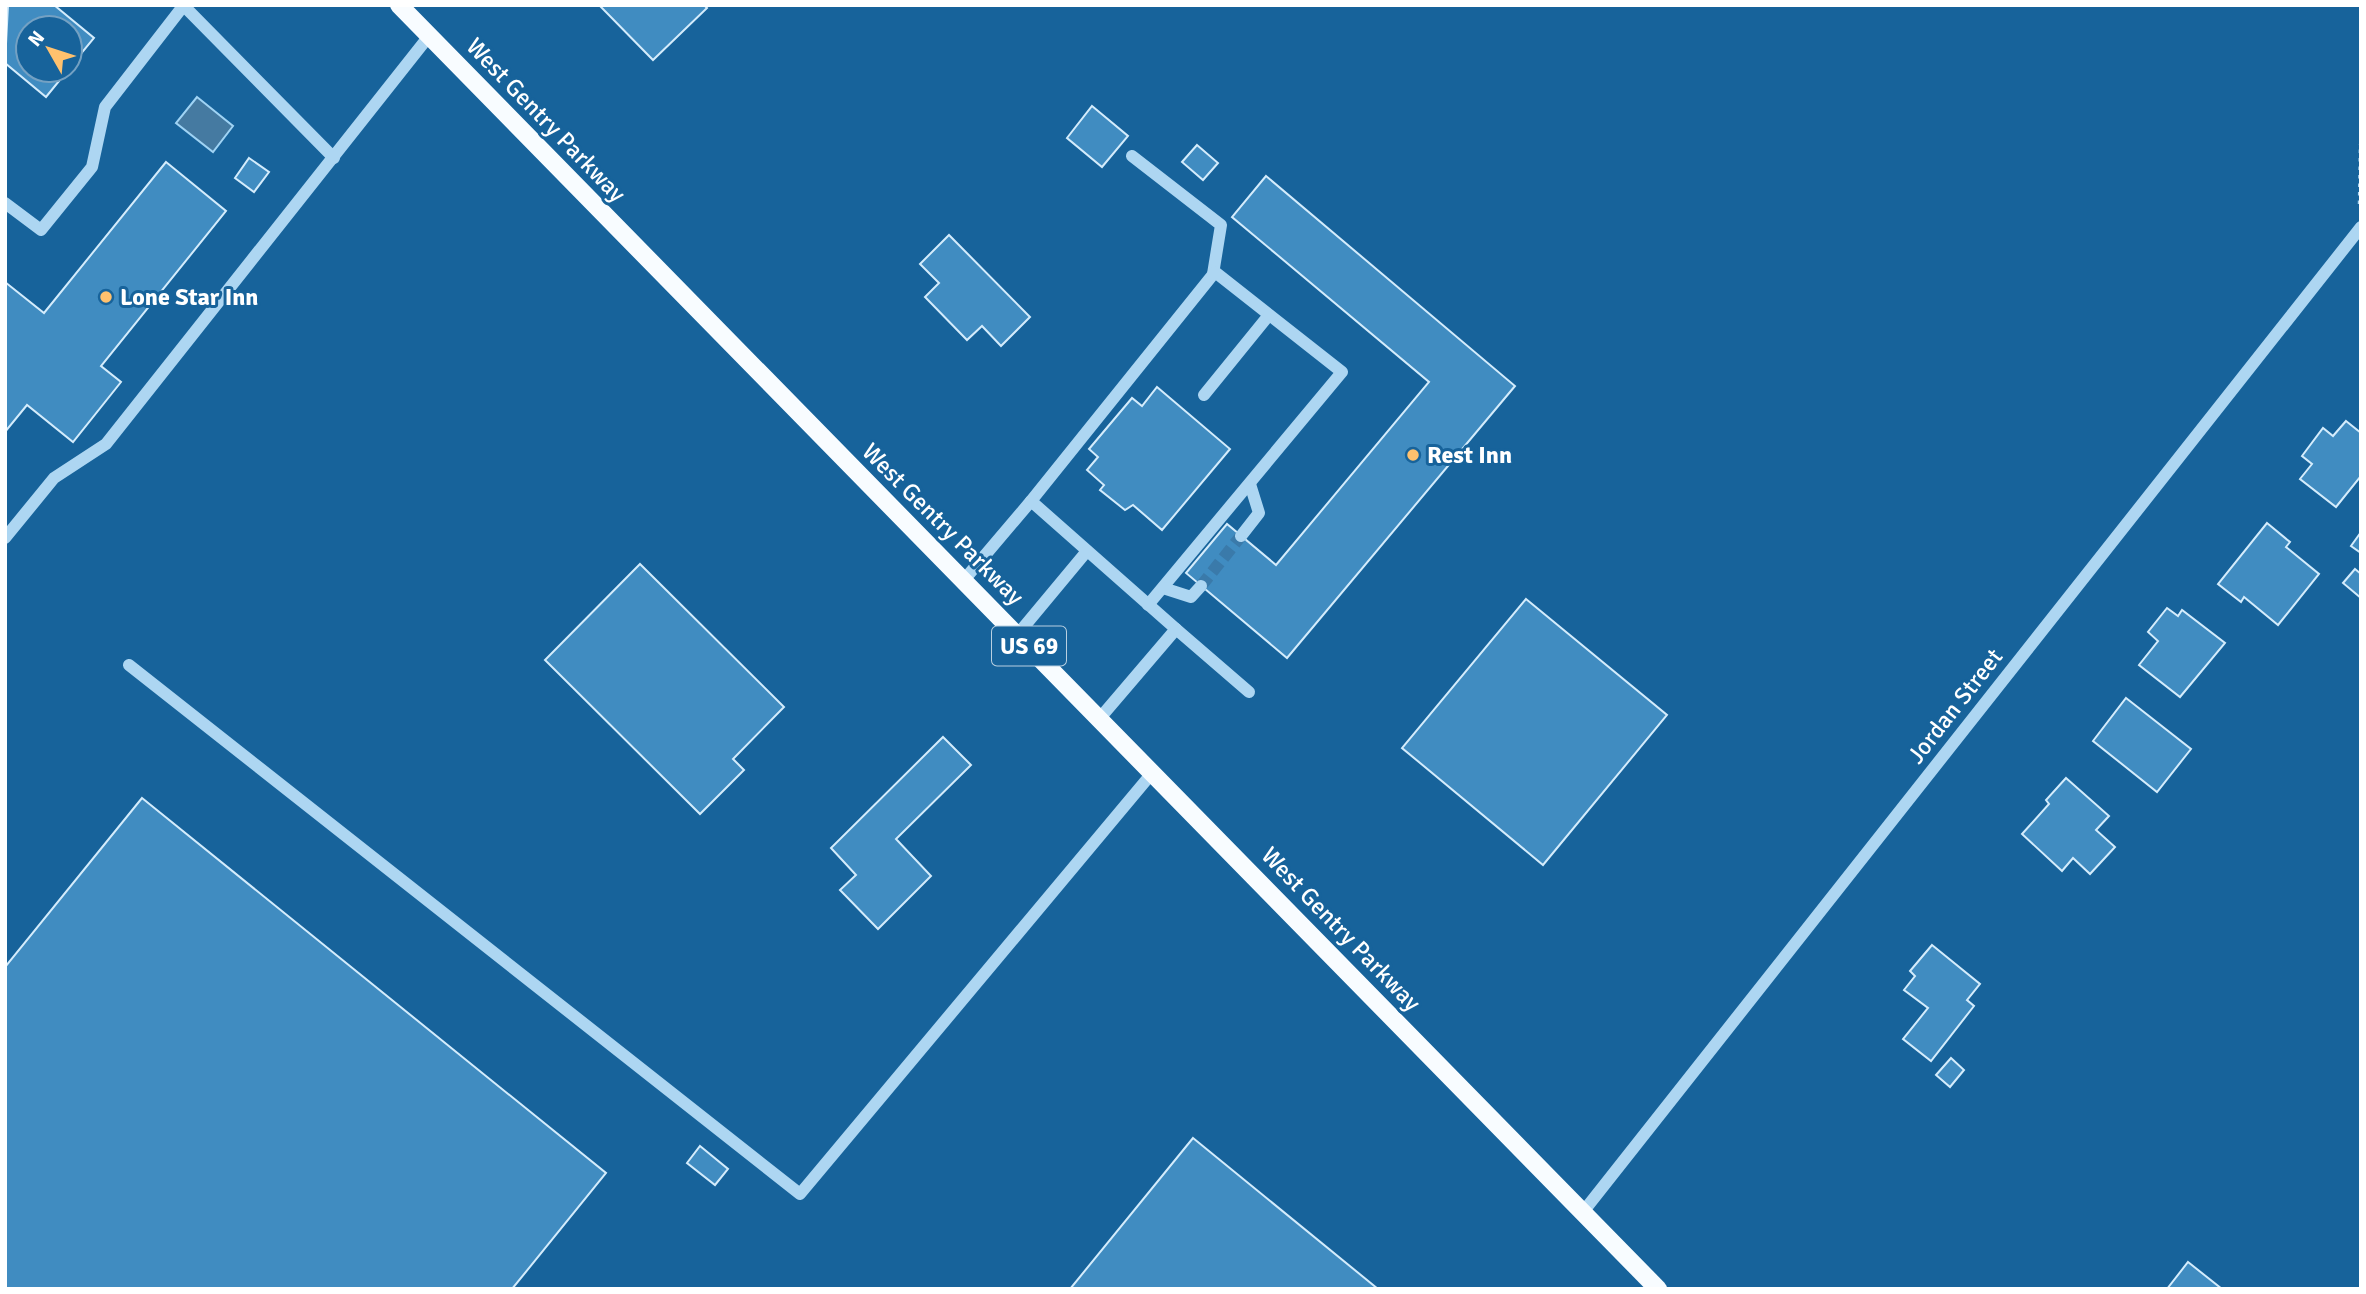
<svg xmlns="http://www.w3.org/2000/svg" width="2366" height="1294" viewBox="0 0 2366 1294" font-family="Signika,sans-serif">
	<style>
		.water { fill: #457aa1; stroke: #9fd3f4; stroke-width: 2 }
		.building { fill: #408cc1; stroke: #d4ecfc; stroke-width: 2 }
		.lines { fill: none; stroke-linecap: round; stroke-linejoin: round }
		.minor-tunnel { stroke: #3a7aaa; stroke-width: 12; stroke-dasharray: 12 6; stroke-linecap: butt }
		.path { stroke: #add6f2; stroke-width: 4.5; stroke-dasharray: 3.5 5; stroke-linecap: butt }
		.minor { stroke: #add6f2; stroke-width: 12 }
		.major { stroke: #f8fcff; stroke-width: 18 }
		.poi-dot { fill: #ffc16e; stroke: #17639b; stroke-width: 2.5 }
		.labels { text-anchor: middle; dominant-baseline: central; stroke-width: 6; stroke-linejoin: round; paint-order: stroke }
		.shield { fill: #17639b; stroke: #b9d0e1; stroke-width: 2 }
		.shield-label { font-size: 23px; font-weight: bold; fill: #fff }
		.street-label { font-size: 24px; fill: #fff; stroke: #17639b }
		.poi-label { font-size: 24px; font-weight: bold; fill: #fff; stroke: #17639b; text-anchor: start }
	</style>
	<rect width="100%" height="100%" fill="#17639b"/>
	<polygon class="water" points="197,97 233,126 213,152 176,123"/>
	<g class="building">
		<polygon points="8,5 54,5 94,38 70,67 70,28 28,28 28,70 68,70 46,97 5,63"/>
		<polygon points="704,5 707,8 653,60 600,6"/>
		<polygon points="1092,106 1128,136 1102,167 1067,138"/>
		<polygon points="1197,145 1218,163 1203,180 1182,162"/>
		<polygon points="249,158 269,172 254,192 235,178"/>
		<polygon points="166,162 226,211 101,366 121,382 73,442 27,405 5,432 5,282 44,313"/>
		<polygon points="1266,176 1515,386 1287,658 1186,573 1227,524 1276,565 1429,382 1232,217"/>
		<polygon points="949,235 1030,317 1001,346 982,326 967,340 925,297 939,283 920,264"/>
		<polygon points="1157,387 1230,449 1162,530 1133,505 1125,510 1100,490 1104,485 1087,470 1098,457 1089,449 1132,398 1142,406"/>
		<polygon points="2346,421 2361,433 2361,476 2336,507 2300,479 2312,464 2302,456 2323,428 2333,436"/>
		<polygon points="2267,523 2290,542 2286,547 2319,574 2278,625 2244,597 2241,602 2218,584"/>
		<polygon points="2361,532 2361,553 2351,546"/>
		<polygon points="640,564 784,707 733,759 744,770 700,814 545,660"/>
		<polygon points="2355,569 2361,574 2361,598 2343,583"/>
		<polygon points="1526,599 1667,715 1543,865 1402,748"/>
		<polygon points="2167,608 2178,616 2182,610 2225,643 2180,697 2139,665 2158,641 2148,632"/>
		<polygon points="2126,698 2191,749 2157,792 2093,741"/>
		<polygon points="943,737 971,765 896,839 931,876 878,929 840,890 856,875 831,848"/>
		<polygon points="2066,778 2109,816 2096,830 2115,847 2090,874 2073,858 2062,871 2022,834 2049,804 2046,800"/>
		<polygon points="142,798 606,1173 512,1289 5,1289 5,967"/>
		<polygon points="1932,945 1980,984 1967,1000 1974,1006 1931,1061 1903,1039 1928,1008 1904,990 1915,976 1910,971"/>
		<polygon points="1951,1058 1964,1070 1950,1087 1936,1075"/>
		<polygon points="1193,1138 1378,1289 1070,1289"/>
		<polygon points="700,1146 728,1169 715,1185 687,1163"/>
		<polygon points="2188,1262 2222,1289 2167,1289"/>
	</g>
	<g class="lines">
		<polyline class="minor-tunnel" points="1201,586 1241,536"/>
		<polyline class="path" points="2360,204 2361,144"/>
		<g class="minor">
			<polyline points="184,6 334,158"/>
			<polyline points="1132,156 1221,225 1213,274"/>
			<polyline points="5,203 41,230 92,167 105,107 184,5"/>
			<polyline points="1204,395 1269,315"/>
			<polyline points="1031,501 1215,272 1342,372 1148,605"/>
			<polyline points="1241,536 1259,513 1250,484"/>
			<polyline points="5,538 54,478 106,444 429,36"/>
			<polyline points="964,580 1031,501 1176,629 1100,718"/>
			<polyline points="1163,588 1191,597 1201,586"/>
			<polyline points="1176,629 1249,692"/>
			<polyline points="1018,634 1087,551"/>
			<polyline points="129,665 800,1194 1153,772"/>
			<polyline points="1583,1212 2361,227"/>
		</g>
		<polyline class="major" points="399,5 1658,1289"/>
	</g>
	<g class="poi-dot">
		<circle cx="106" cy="297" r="7"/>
		<circle cx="1413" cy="455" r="7"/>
	</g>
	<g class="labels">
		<rect class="shield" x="992" y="626.5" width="74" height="39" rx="5"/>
		<g class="shield-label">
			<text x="1029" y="646">US 69</text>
		</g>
		<g class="street-label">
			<text transform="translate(546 120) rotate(46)">West Gentry Parkway</text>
			<text transform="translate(943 524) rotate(45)">West Gentry Parkway</text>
			<text transform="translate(1955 706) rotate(-52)">Jordan Street</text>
			<text transform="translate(1341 929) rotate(46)">West Gentry Parkway</text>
		</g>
		<g class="poi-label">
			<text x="120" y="297">Lone Star Inn</text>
			<text x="1427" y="455">Rest Inn</text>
		</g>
	</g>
	<rect width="2366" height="1294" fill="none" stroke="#ffffff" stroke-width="14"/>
	<g transform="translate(49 49) rotate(309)"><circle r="33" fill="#17639b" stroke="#74a1c3" stroke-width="2"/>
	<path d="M0-5L12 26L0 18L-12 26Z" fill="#ffc16e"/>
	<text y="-10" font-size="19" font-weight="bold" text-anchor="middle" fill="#ffffff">N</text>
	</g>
</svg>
